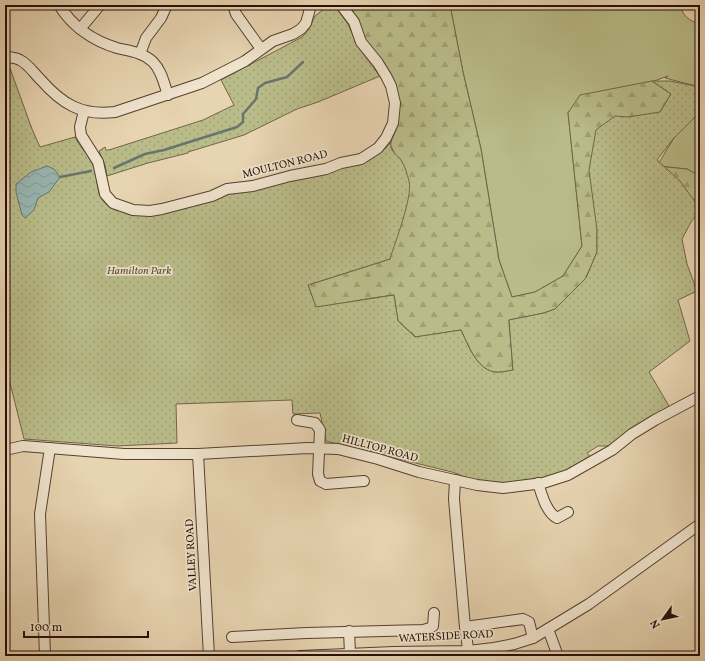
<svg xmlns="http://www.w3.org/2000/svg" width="705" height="661" viewBox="0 0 705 661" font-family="Vollkorn,serif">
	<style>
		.grass { fill: #b9bc89; stroke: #706648 }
		.forest { fill: url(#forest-firs); stroke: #706648 }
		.park { fill: url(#park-dots); stroke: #706648 }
		.water { fill: url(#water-waves); stroke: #6a746e }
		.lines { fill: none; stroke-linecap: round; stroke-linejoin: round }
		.stream { stroke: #6a746e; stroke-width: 2.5 }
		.minor-casing { stroke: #564032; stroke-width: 12 }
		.minor { stroke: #efe3cc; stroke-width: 10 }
		.labels { text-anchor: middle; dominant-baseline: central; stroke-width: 3.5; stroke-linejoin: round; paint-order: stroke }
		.street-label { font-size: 11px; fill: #260f07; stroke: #efe3cc }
		.park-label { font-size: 11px; font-style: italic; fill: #594c34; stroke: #efe3cc }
	</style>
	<defs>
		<pattern id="forest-firs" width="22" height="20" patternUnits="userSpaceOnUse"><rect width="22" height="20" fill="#b9bc89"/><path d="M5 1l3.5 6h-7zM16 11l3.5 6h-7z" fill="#9fa075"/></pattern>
		<pattern id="park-dots" width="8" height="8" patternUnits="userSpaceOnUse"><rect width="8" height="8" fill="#b9bc89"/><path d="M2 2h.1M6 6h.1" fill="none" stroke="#9fa075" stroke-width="1.8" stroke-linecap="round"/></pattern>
		<pattern id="water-waves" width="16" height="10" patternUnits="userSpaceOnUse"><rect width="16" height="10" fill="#98b7b2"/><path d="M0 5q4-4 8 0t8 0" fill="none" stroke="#839c98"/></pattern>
	</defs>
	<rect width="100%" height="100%" fill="#e7d4b1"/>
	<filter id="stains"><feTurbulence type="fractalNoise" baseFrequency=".005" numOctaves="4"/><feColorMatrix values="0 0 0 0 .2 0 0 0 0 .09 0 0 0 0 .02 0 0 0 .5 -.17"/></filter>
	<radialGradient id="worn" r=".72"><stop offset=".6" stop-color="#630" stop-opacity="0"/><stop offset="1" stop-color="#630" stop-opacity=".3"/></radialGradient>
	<g class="grass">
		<path d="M450,5H681C682,17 690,20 700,25V87L665,78L668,76L568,112L582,246L563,276L535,292L512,297L499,260L481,149L463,72Z"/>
		<polygon points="700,106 700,176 687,169 657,166 674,138"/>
	</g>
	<g class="forest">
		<path d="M356,5H450L463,72L481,149L499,260L512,297L535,292L563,276L582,246L568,113L580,95L652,81L671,94L660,112L597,230V252L586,278L555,309L544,313L509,320L513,370C507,371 500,373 494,372C476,368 468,345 461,330L416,337L398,321L394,295L372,298L316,308L308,285L390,259L394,152L390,144L396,130L399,105L349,10Z"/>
		<polygon points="657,166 687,169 700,176 700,203 665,182"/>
	</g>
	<g class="park">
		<polygon points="329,5 334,5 348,24 358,47 380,76 318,102 297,109 244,135 188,152 188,153 148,163 107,176 105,165 99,151 105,147 106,150 109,150 203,120 234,105 221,80 302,37 309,29 315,16"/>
		<path d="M5,60H7L32,129L40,147L75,137C79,146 86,152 91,161C102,180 90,201 118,211L119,209L129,212L224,194L383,148L385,149L391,142C389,151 397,154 401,160C405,166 407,174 409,181C413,197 395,242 390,259L308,285L316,307L394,295L398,321L415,337L461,330C468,345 476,368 494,372C500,373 507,371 513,370L509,320L544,313L555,309L586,278L597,252V230L589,170L596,130L615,116L628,117L660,112L671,94L652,81H670L700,87V112L674,138L657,160L680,181L695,202L700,204V210L691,222L682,239L687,264L697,291L678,300L690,341L649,372L669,406L649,423L617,446H598L587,453L594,461L560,478L490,486L452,472L326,441L320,413L293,414L292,400L176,404L177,443L117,446L24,439L5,363Z"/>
	</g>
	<polygon class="water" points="47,166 54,169 60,177 49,192 38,198 34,210 25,218 22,215 16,192 16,184 31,172"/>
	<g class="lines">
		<g class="stream">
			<polyline points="114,168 145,154 164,150 237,127 243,122 243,114 256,99 258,88 265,83 287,77 303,62"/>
			<polyline points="60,177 91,171"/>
		</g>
		<g class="minor-casing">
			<g id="minor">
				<path d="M59,5C72,26 93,41 117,48C129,51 143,52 153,62C162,71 164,84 168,95"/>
				<polyline points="233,5 236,14 261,49"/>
				<polyline points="80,29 100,5"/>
				<polyline points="140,54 146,38 161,18 167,5"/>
				<path d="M5,56C10,58 15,57 20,60C28,64 34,73 40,79C62,104 81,116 115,112L202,83L245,61L273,41L293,34L301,29L306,23L311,5"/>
				<polyline points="84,111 80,127 81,135 98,162 105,194 113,203 133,210 150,211 162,209 212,196 227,189 253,186 290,176 326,169 341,163 361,159 378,148 386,138 393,123 395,103 391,86 386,76 378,63 361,42 354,22 341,5"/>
				<polyline points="297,420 315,423 320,430 318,474 320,481 326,484 364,481"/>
				<polyline points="5,450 23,446 124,454 198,454 308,448 338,449 378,459 419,472 477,485 503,488 543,483 568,475 612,450 632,434 655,420 700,396"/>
				<polyline points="198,454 209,656"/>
				<polyline points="455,480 454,499 465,627 469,656"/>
				<path d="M538,483C542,495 546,512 557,518L568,512"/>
				<polyline points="465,627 523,619 529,622 533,638"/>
				<polyline points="548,629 558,656"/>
				<polyline points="349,631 350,654"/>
				<polyline points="232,637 306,633 423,630 430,628 433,626 434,613"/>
				<polyline points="45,656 40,514 50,448"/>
				<polyline points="300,656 394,652 468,651 494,648 514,644 533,638 589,604 700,524"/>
			</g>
		</g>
		<use href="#minor" class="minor"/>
	</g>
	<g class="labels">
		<g class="street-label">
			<text transform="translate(285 165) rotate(-14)">MOULTON ROAD</text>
			<text transform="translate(380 449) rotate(15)">HILLTOP ROAD</text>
			<text transform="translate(192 555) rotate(-93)">VALLEY ROAD</text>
			<text transform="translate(446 637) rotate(-3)">WATERSIDE ROAD</text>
		</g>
		<g class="park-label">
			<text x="139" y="271">Hamilton Park</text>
		</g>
	</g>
	<rect width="705" height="661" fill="none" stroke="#e7d4b1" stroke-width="20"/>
	<rect x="6" y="6" width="693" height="649" fill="none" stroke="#260f07" stroke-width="2"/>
	<rect x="10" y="10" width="685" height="641" fill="none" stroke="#260f07"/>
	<g transform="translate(663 619) rotate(237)" stroke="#efe3cc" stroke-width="3" paint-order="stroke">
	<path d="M0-3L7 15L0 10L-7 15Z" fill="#260f07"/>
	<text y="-6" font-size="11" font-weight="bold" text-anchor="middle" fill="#260f07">N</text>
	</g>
	<path d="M24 631v6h124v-6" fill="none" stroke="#260f07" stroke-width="2"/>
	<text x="30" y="631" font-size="12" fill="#260f07" stroke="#efe3cc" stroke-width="3" paint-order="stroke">100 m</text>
	<rect width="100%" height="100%" filter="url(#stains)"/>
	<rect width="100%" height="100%" fill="url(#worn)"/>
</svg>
